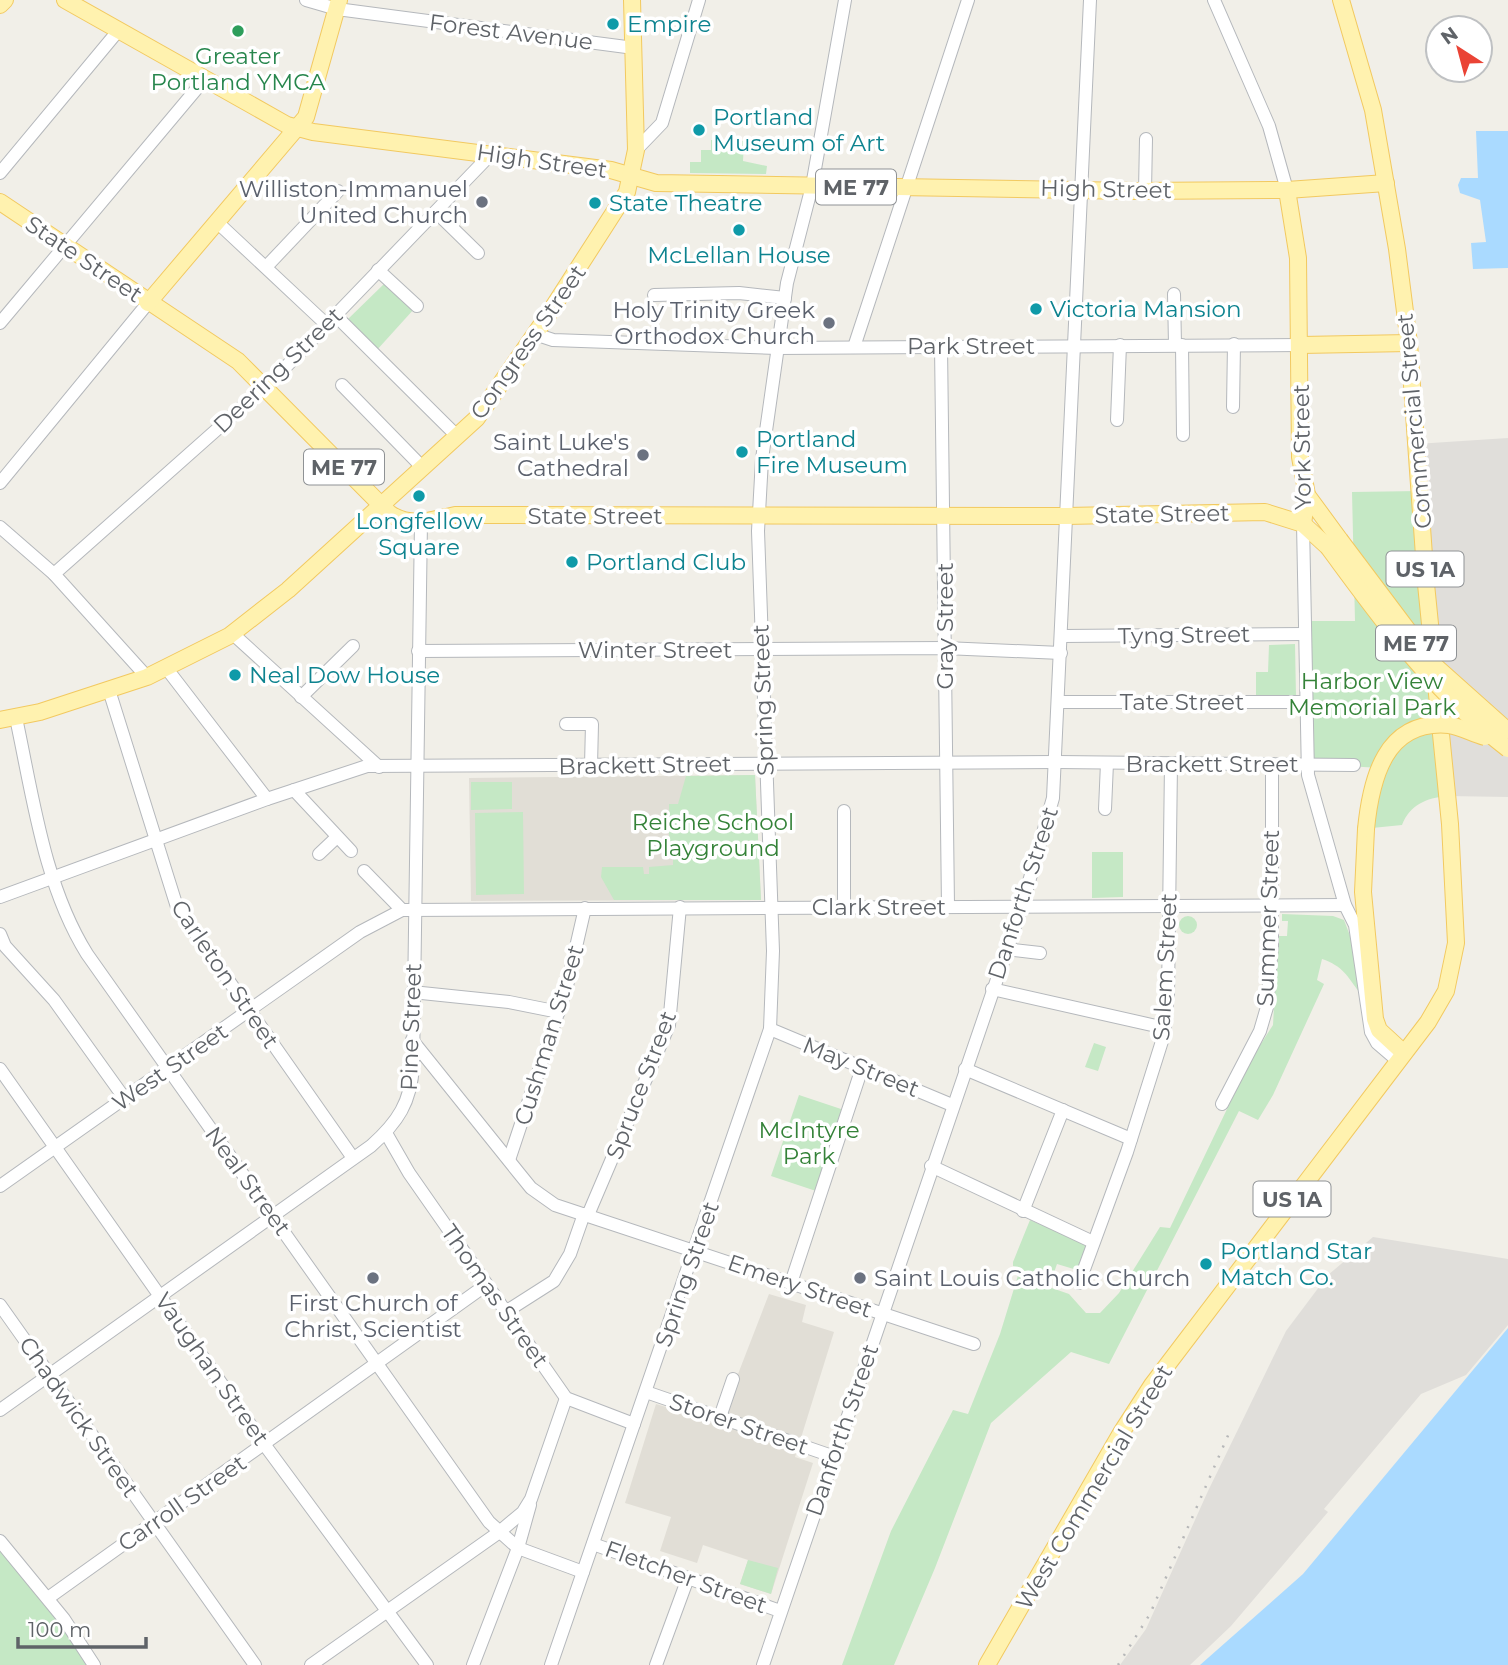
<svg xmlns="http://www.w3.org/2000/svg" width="1508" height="1665" viewBox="0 0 1508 1665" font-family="Montserrat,sans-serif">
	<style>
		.industrial { fill: #e0deda }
		.education { fill: #e1ded6 }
		.green { fill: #c5e8c5 }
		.water { fill: #aadaff }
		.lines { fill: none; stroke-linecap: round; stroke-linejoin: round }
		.minor-casing { stroke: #b5b8bc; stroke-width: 14 }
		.major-casing { stroke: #f2c960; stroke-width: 18 }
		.minor { stroke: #fff; stroke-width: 12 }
		.major { stroke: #fff2af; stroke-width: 16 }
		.rail { stroke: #b6b7b8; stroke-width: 2.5; stroke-dasharray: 2 9; stroke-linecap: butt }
		.major-bridge-casing { stroke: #f2c960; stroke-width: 18; stroke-linecap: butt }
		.major-bridge { stroke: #fff2af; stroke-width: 16 }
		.culture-dot { fill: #0f9aa8; stroke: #fff; stroke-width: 2.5 }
		.leisure-dot { fill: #2e9e5b; stroke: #fff; stroke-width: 2.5 }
		.worship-dot { fill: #6b7280; stroke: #fff; stroke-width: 2.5 }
		.labels { text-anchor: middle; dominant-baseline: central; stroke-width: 7; stroke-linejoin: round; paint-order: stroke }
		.shield { fill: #fff; stroke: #8f9295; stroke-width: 2 }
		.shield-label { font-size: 21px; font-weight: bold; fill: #5f6368 }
		.culture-label { font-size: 23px; fill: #0d838f; stroke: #fff; text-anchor: start }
		.street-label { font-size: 23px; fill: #5f6368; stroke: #fff }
		.leisure-label { font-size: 23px; fill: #27864d; stroke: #fff }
		.worship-label { font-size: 23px; fill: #5b616d; stroke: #fff; text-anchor: end }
		.park-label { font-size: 23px; fill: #348238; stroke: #fff }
	</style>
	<rect width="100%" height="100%" fill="#f1efe8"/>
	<g class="industrial">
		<polygon points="1508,438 1508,797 1447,796 1416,444"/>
		<polygon points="1373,1237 1508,1259 1508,1325 1466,1375 1421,1394 1324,1509 1328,1512 1231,1626 1190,1665 1120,1665 1146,1629 1208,1491 1286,1331 1328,1275"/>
	</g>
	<g class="education">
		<polygon points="755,775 761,900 471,901 469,778"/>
		<polygon points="769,1294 806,1305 802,1322 834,1332 795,1457 813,1463 771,1594 740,1584 748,1560 703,1545 697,1563 660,1551 671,1517 625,1503 656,1404 719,1423"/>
	</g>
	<g class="green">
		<polygon points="711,140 744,141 743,161 767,166 766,174 690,173 690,162 701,162 701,150 711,150"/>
		<polygon points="385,283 414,309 376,351 346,321"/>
		<path d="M1419,491L1447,796C1426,798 1410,805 1402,825L1372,828L1382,768L1307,764L1305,621H1355L1352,492Z"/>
		<polygon points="1295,644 1296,697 1256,699 1256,672 1268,672 1269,645"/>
		<polygon points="755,775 761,900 614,900 601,877 602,867 643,867 644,874 649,874 649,867 673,865 673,856 669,856 669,804 678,804 686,776"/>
		<polygon points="471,782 512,782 512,809 471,810"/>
		<polygon points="523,812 524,894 476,895 475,813"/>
		<polygon points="1092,852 1123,852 1123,897 1092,898"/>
		<path d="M1282,914L1333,916L1344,920L1352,941L1360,993C1347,976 1343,966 1322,959L1317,980L1324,984L1273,1095L1258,1120L1239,1111L1109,1364L1071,1352L991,1423L935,1568L894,1665H842L891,1531L953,1410L968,1414L1000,1334L1020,1269L1013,1266V1262L1030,1220L1089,1245L1077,1270L1057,1264L1049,1287L1069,1294L1086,1313H1100L1119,1293L1160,1227L1170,1228L1250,1061L1273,1025L1278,936H1287L1288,921H1282Z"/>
		<circle cx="1188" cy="925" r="9"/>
		<polygon points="1094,1043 1106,1047 1098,1071 1085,1067"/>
		<polygon points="799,1095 847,1111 819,1192 771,1176"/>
		<polygon points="0,1541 94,1665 0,1665"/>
		<polygon points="748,1560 778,1568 771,1594 740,1584"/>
	</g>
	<g class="water">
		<polygon points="1476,131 1508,131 1508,268 1473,269 1471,243 1486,242 1480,200 1460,193 1458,185 1461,178 1478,178"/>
		<polygon points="1508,1328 1508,1665 1200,1665 1303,1574"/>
	</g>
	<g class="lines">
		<g class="minor-casing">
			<g id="minor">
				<polyline points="306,0 337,9 634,48"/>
				<polyline points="1214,0 1269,126 1287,190"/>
				<polyline points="636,150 662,123 699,0"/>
				<polyline points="0,173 118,31"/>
				<polyline points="1145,191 1146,139"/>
				<polyline points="436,212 478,253"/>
				<polyline points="217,222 327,325"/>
				<polyline points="266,267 338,191"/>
				<polyline points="378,270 417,306"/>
				<polyline points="1174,294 1175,345"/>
				<polyline points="654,295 739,293 785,298"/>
				<polyline points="336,316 458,437"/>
				<polyline points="0,323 204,80"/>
				<polyline points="535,334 553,340 777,348 1301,345"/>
				<polyline points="1182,345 1183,435"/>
				<polyline points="941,346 948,906"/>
				<polyline points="854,347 968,0"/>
				<polyline points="342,385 423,468"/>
				<polyline points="1233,407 1234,344"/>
				<polyline points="1117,420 1120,345"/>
				<polyline points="0,483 148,303"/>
				<polyline points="1303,524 1308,775 1345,905 1355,925 1371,1032 1377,1043 1398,1061"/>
				<polyline points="0,527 54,574 147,677"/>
				<polyline points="54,574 276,377 492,153"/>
				<polyline points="233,634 379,767"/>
				<polyline points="1063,636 1305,634"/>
				<polyline points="418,651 945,648 1061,653"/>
				<polyline points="167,669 267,799"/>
				<polyline points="109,690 177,907 353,1158"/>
				<polyline points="301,697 353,646"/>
				<polyline points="1059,702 1306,702"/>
				<path d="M16,718C33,797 44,885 87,954L489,1522L518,1548L583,1572"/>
				<polyline points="566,724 592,724 591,766"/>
				<polyline points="294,790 351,851"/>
				<polyline points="1105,809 1107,763"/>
				<polyline points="319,854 337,837"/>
				<polyline points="364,871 402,910"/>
				<polyline points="0,897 267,799 367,766 1057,762 1354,765"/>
				<polyline points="844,907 844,811"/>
				<polyline points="0,934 5,946 54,1000 125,1099"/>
				<polyline points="1006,949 1040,953"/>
				<polyline points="992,989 1165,1028"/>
				<polyline points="412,992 509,1002 559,1012"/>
				<polyline points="770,1029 952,1105"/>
				<polyline points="412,1040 518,1172 531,1188 555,1205 974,1344"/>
				<polyline points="0,1069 264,1444 427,1665"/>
				<polyline points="965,1069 1131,1139"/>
				<polyline points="1222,1104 1260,1031 1267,1007 1272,945 1272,764"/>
				<polyline points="386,1133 409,1173 566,1398 634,1424"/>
				<polyline points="509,1160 567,986 585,908"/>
				<polyline points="931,1166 1093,1242"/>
				<polyline points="0,1186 360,932 402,910 1345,905"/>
				<polyline points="1023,1211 1063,1110"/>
				<polyline points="588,1215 669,1025 680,907"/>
				<polyline points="791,1283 862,1068"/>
				<polyline points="1079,1283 1127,1152 1163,1038 1168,995 1171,764"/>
				<polyline points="0,1305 255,1665"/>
				<polyline points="507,1311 554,1281 570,1254 584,1214"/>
				<polyline points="646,1392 832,1456"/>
				<path d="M0,1410L371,1146C398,1122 411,1102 413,1066L421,522"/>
				<polyline points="720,1417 733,1379"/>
				<polyline points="0,1541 64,1619 94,1665"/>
				<polyline points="593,1544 780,1611"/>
				<polyline points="48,1598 486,1285"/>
				<polyline points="311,1665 498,1533 523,1512 531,1499 566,1398"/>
				<polyline points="473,1665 518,1548 530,1505"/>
				<polyline points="551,1665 770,1029 773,951 758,531 762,459 787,283 812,186 845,0"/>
				<polyline points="656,1665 688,1578"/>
				<polyline points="763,1665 1022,906 1053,798 1090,0"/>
			</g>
		</g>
		<g class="major-casing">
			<g id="major">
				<polyline points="65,0 287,125 313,132 611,170 656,183 1135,191 1287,190 1386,183"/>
				<polyline points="0,5 5,0"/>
				<polyline points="1287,190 1298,258 1300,457 1307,495 1303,524"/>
				<path d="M0,202L238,361L389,513C410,528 431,520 455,515L1066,516L1265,512L1303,524L1328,547"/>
				<polyline points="148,303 306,117 339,0"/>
				<polyline points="1301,345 1409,343"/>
				<polyline points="1307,495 1340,540"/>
				<polyline points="0,720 40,712 147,677 229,636 288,590 477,418 546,318 627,192 636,150 632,0"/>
				<polyline points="1366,829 1363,892 1375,1019 1379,1030 1404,1053"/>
				<polyline points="987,1665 1121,1433 1152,1385 1428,1022 1446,991 1456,943 1450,824 1426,584 1409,343 1397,249 1373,110 1341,0"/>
			</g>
		</g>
		<use href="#minor" class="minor"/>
		<use href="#major" class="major"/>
		<polyline class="rail" points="1118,1665 1150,1614 1230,1431"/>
		<g class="major-bridge-casing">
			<g id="major-bridge">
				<polyline points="1340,540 1434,665 1508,731"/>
				<path d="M1328,547C1385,624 1431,690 1508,749"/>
				<path d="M1366,829C1371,779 1385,719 1449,725C1462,727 1473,734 1485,737"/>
			</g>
		</g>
		<use href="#major-bridge" class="major-bridge"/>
	</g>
	<g class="culture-dot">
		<circle cx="613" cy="24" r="7"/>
		<circle cx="699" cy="130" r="7"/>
		<circle cx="595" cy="203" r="7"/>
		<circle cx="739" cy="230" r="7"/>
		<circle cx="1036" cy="309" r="7"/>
		<circle cx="742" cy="452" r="7"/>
		<circle cx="419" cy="496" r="7"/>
		<circle cx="572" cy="562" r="7"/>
		<circle cx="235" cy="675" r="7"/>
		<circle cx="1206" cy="1264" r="7"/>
	</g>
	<circle class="leisure-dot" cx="238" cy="31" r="7"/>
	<g class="worship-dot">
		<circle cx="482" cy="202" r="7"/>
		<circle cx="829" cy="323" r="7"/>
		<circle cx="643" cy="455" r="7"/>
		<circle cx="373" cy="1278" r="7"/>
		<circle cx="860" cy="1278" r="7"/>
	</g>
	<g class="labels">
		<g class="shield">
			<rect x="816" y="169.5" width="80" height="35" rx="5"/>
			<rect x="304" y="449.5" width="80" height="35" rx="5"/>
			<rect x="1386.5" y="551.5" width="77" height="35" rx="5"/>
			<rect x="1376" y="625.5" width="80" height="35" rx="5"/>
			<rect x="1253.5" y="1181.5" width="77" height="35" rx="5"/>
		</g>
		<g class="shield-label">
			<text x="856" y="187">ME 77</text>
			<text x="344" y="467">ME 77</text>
			<text x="1425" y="569">US 1A</text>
			<text x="1416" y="643">ME 77</text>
			<text x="1292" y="1199">US 1A</text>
		</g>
		<g class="culture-label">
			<text x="627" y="24">Empire</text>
			<text x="713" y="117">Portland<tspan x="713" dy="26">Museum of Art</tspan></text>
			<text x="609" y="203">State Theatre</text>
			<text x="739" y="255" text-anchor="middle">McLellan House</text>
			<text x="1050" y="309">Victoria Mansion</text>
			<text x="756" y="439">Portland<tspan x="756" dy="26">Fire Museum</tspan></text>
			<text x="419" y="521" text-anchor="middle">Longfellow<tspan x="419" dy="26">Square</tspan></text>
			<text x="586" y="562">Portland Club</text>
			<text x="249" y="675">Neal Dow House</text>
			<text x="1220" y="1251">Portland Star<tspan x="1220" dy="26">Match Co.</tspan></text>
		</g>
		<g class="street-label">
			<text transform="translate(511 32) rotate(7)">Forest Avenue</text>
			<text transform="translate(542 161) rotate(8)">High Street</text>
			<text transform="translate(1106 189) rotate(1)">High Street</text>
			<text transform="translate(84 259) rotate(34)">State Street</text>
			<text transform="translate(528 342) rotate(-55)">Congress Street</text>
			<text x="971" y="346">Park Street</text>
			<text transform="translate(278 370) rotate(-44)">Deering Street</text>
			<text transform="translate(1414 421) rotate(-95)">Commercial Street</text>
			<text transform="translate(1302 447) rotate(-91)">York Street</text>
			<text transform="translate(1162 514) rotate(-1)">State Street</text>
			<text x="595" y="516">State Street</text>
			<text transform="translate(945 626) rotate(-90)">Gray Street</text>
			<text transform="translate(1184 635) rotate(-1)">Tyng Street</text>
			<text x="655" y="650">Winter Street</text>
			<text transform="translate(763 700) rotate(-92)">Spring Street</text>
			<text x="1182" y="702">Tate Street</text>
			<text x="1212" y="764">Brackett Street</text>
			<text transform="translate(645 765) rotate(-1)">Brackett Street</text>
			<text transform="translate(1023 893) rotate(-72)">Danforth Street</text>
			<text x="879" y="907">Clark Street</text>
			<text transform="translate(1268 918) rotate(-88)">Summer Street</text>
			<text transform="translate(1165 967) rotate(-87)">Salem Street</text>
			<text transform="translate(225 974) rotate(56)">Carleton Street</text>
			<text transform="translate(411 1027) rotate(-88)">Pine Street</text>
			<text transform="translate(549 1035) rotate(-73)">Cushman Street</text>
			<text transform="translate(170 1067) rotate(-35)">West Street</text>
			<text transform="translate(861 1067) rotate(22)">May Street</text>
			<text transform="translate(641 1085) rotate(-69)">Spruce Street</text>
			<text transform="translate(248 1181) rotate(54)">Neal Street</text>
			<text transform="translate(687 1274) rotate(-71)">Spring Street</text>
			<text transform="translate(800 1286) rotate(19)">Emery Street</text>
			<text transform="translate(495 1296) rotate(55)">Thomas Street</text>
			<text transform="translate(212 1369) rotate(55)">Vaughan Street</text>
			<text transform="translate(79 1417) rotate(55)">Chadwick Street</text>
			<text transform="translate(739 1424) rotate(19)">Storer Street</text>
			<text transform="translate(842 1430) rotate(-71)">Danforth Street</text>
			<text transform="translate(1094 1487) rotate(-59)">West Commercial Street</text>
			<text transform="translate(182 1503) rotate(-35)">Carroll Street</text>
			<text transform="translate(686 1577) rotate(20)">Fletcher Street</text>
		</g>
		<g class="leisure-label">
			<text x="238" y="56">Greater<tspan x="238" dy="26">Portland YMCA</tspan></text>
		</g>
		<g class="worship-label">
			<text x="468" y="189">Williston-Immanuel<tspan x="468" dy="26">United Church</tspan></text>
			<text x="815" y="310">Holy Trinity Greek<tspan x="815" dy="26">Orthodox Church</tspan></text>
			<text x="629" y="442">Saint Luke's<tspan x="629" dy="26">Cathedral</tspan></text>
			<text x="874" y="1278" text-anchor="start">Saint Louis Catholic Church</text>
			<text x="373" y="1303" text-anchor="middle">First Church of<tspan x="373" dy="26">Christ, Scientist</tspan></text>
		</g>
		<g class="park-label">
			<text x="1372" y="681">Harbor View<tspan x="1372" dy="26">Memorial Park</tspan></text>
			<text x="713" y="822">Reiche School<tspan x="713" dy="26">Playground</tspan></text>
			<text x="809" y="1130">McIntyre<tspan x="809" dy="26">Park</tspan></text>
		</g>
	</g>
	<g transform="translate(1459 49) rotate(324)"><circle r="33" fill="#ffffff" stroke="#bfc1c3" stroke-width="2"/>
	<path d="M0-5L12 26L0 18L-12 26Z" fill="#ea4335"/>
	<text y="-10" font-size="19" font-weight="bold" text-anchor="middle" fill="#5f6368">N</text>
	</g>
	<path d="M18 1637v10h128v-10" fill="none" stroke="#5f6368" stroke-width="3.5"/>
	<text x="28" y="1637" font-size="21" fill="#5f6368" stroke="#ffffff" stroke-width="5" paint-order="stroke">100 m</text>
</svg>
